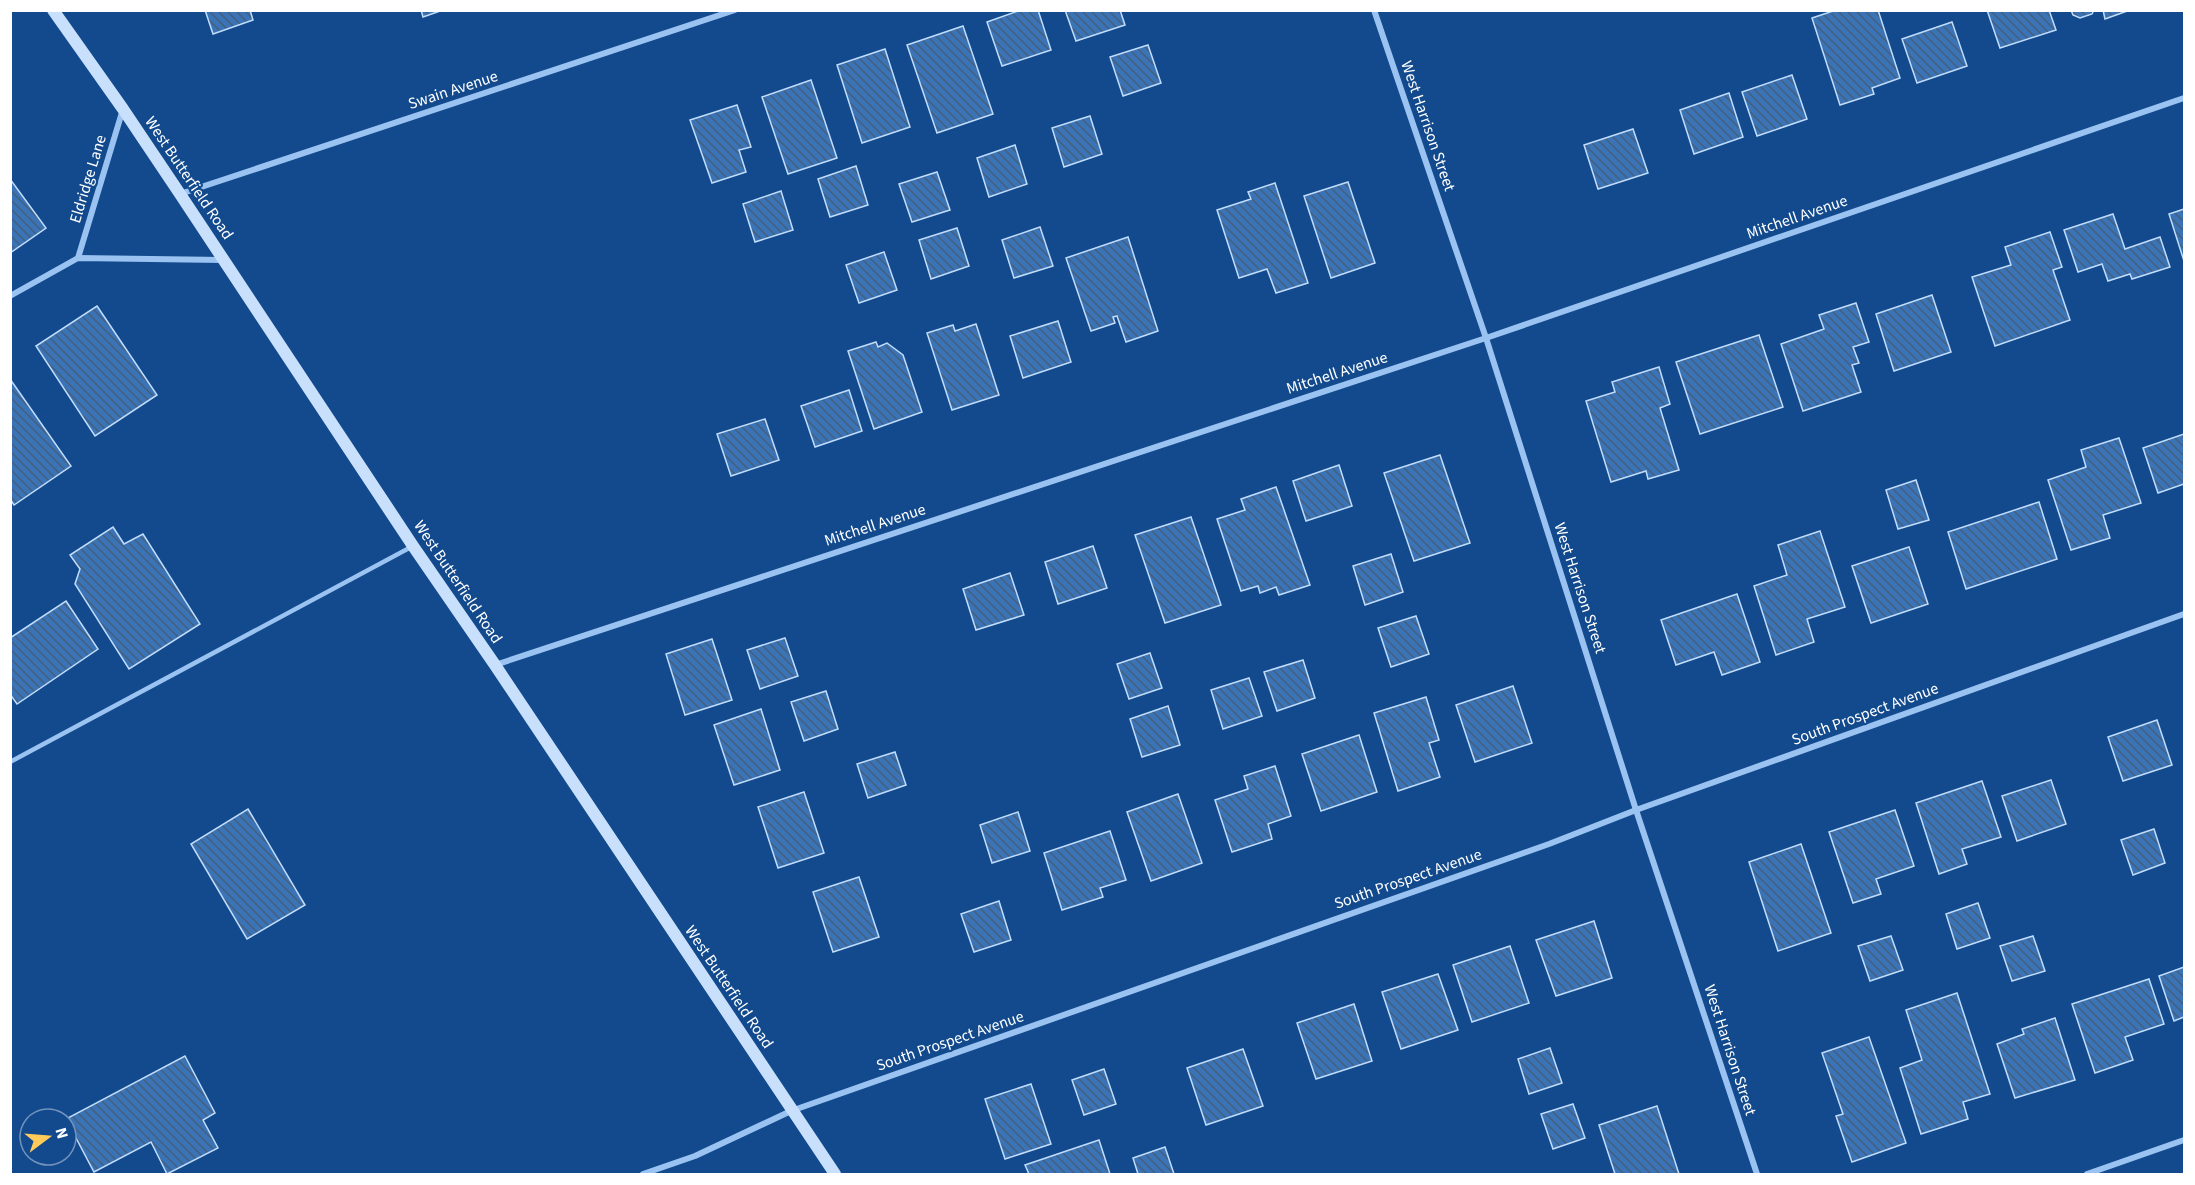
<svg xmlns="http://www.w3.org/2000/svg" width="2195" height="1185" viewBox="0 0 2195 1185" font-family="'Source Sans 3',sans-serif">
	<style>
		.building { fill: url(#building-back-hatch); stroke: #c1ddfd; stroke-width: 1.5 }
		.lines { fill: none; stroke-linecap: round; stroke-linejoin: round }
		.lane { stroke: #9ac3f2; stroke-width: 4.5 }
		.street { stroke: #9ac3f2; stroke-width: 6 }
		.secondary { stroke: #c9e0fc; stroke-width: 12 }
		.labels { text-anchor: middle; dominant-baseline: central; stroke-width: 4.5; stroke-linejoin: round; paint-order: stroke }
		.street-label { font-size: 16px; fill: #fff; stroke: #124a8d }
	</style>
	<defs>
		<pattern id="building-back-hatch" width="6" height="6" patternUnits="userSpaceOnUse" patternTransform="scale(1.5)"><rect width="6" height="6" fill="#3a74b7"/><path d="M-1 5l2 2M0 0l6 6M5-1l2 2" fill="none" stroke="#445e7c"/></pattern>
	</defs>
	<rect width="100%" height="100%" fill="#124a8d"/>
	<g class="building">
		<polygon points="205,10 250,10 253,20 213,34"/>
		<polygon points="421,10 443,10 423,17"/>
		<polygon points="1021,10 1038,10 1051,50 1002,66 987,22"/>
		<polygon points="1065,10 1120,10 1125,25 1076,41"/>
		<polygon points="1836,10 1878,10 1900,78 1872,88 1874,94 1840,105 1812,18"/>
		<polygon points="1987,10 2049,10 2056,30 2000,48"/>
		<polygon points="2071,10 2094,10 2092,14 2080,18 2073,15"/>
		<polygon points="2103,10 2130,10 2105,19"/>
		<polygon points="1952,22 1967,66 1917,83 1902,39"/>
		<polygon points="963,26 993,114 937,133 907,45"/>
		<polygon points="1148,45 1161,83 1123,96 1110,57"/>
		<polygon points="885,49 910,127 862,143 837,65"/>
		<polygon points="1792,75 1807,119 1757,136 1742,92"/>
		<polygon points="811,80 837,158 788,174 762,97"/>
		<polygon points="1729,93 1743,137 1694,154 1680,110"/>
		<polygon points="737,105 751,147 739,150 746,172 712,183 690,120"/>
		<polygon points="1090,116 1102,154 1064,167 1052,128"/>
		<polygon points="1633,129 1648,173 1598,189 1584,145"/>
		<polygon points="1015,145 1027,184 989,197 977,158"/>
		<polygon points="856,166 868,205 830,217 818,179"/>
		<polygon points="937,172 950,210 912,222 899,184"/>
		<polygon points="10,179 46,228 10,253"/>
		<polygon points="1348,182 1375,263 1331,278 1304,196"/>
		<polygon points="1275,183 1308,283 1276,293 1267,269 1239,278 1217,210 1251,199 1248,192"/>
		<polygon points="781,191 793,230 755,242 743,204"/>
		<polygon points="2184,209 2184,261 2169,214"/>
		<polygon points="2113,214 2125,249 2160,237 2170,267 2132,279 2130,274 2108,281 2102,264 2078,272 2064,230"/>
		<polygon points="1040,227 1053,266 1014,278 1002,240"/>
		<polygon points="957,228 969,266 931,279 919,240"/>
		<polygon points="2050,232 2062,267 2053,270 2070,320 1995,346 1972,277 2011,265 2005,247"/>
		<polygon points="1128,237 1158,331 1126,342 1117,316 1113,317 1115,323 1091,331 1066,258"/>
		<polygon points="884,252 897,290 859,303 846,265"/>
		<polygon points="1932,295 1951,352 1894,371 1876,314"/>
		<polygon points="1856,303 1869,342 1853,347 1859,363 1852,365 1861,392 1803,411 1781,344 1824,329 1819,315"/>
		<polygon points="97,306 157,395 95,436 36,346"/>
		<polygon points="1058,321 1071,362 1023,378 1010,336"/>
		<polygon points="976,324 999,395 952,410 927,333 953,325 955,331"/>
		<polygon points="1759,335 1783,407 1700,434 1676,362"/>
		<polygon points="876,342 878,347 887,343 903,355 922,412 874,429 848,351"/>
		<polygon points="1659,367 1670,404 1660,408 1679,470 1648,479 1646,471 1611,482 1586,401 1615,392 1612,382"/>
		<polygon points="10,379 71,466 14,505 10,499"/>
		<polygon points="849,390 862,431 815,447 801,406"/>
		<polygon points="765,419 779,460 731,476 717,434"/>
		<polygon points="2184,434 2184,484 2158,493 2143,448"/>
		<polygon points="2119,438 2141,503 2103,515 2110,538 2071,550 2048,480 2086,467 2081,450"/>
		<polygon points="1440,455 1470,543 1414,561 1384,473"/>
		<polygon points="1339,465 1352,506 1306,521 1293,481"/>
		<polygon points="1916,480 1929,520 1898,529 1886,490"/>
		<polygon points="1276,487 1310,585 1279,595 1276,587 1260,593 1258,586 1241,591 1217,519 1245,510 1241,499"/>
		<polygon points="2039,502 2057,559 1966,589 1948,532"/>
		<polygon points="1191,517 1221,605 1165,623 1135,535"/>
		<polygon points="113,527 124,544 143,534 200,624 129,669 75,584 80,569 70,555"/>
		<polygon points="1820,531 1845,607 1807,619 1814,642 1776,655 1754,586 1787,575 1778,545"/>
		<polygon points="1093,546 1107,588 1058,604 1045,562"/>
		<polygon points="1909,547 1928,604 1871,623 1852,566"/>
		<polygon points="1391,554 1403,592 1365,605 1353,566"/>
		<polygon points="1010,573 1024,615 976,630 963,589"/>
		<polygon points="1737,594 1760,662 1722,675 1714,652 1676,665 1661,620"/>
		<polygon points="66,601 98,649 17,704 10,694 10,638"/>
		<polygon points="1416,616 1429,654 1391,667 1378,628"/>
		<polygon points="785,638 798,676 760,689 747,650"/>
		<polygon points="712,639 732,700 685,715 666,654"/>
		<polygon points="1150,653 1162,688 1129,699 1117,664"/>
		<polygon points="1303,660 1315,698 1277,711 1264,672"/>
		<polygon points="1249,678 1262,716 1223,729 1211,690"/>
		<polygon points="1513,686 1532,743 1475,762 1456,705"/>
		<polygon points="826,691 838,729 804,741 791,702"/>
		<polygon points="1426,697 1439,740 1429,743 1440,777 1398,791 1374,713"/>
		<polygon points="1168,706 1180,745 1142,757 1130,719"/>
		<polygon points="761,709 780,770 734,785 714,725"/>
		<polygon points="2157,720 2172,765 2123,781 2108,737"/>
		<polygon points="1359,735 1377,792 1321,811 1302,754"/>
		<polygon points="895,752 906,785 868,798 857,764"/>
		<polygon points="1275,766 1291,816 1268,824 1272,839 1232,852 1215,800 1248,789 1244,776"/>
		<polygon points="2051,780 2066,824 2017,841 2002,796"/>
		<polygon points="1982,781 2001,837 1962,849 1967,864 1939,874 1916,803"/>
		<polygon points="804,792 824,853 778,868 758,807"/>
		<polygon points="1178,794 1202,863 1151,881 1127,812"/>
		<polygon points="248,809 305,905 247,939 191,844"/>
		<polygon points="1895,810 1914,866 1876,879 1881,894 1853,903 1829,832"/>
		<polygon points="1018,812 1030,851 992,863 980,825"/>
		<polygon points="2154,829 2165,863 2133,875 2121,840"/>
		<polygon points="1110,831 1126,880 1100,888 1103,897 1062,910 1044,853"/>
		<polygon points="1801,844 1831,933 1778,951 1749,862"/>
		<polygon points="859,877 879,937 833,952 813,892"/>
		<polygon points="999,901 1011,940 974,952 961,914"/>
		<polygon points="1978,903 1990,938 1957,949 1946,914"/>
		<polygon points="1594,921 1612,978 1556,996 1536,940"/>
		<polygon points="1891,936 1903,970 1870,981 1858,946"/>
		<polygon points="2033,936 2045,971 2012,981 2000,946"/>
		<polygon points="1510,946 1529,1003 1472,1022 1453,965"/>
		<polygon points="2184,967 2184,1017 2174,1021 2159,976"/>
		<polygon points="1438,974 1458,1030 1401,1049 1382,992"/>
		<polygon points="2149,979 2164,1024 2125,1037 2133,1060 2095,1073 2072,1004"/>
		<polygon points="1957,993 1990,1094 1963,1102 1968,1119 1921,1134 1900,1068 1922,1060 1906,1010"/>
		<polygon points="1354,1004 1372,1061 1316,1079 1297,1023"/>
		<polygon points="2055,1018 2075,1080 2015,1098 1997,1044 2024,1034 2022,1029"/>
		<polygon points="1869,1037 1906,1143 1852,1162 1836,1116 1843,1114 1822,1053"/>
		<polygon points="1550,1048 1562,1083 1529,1094 1518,1059"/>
		<polygon points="1243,1049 1263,1106 1206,1125 1187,1068"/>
		<polygon points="185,1056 215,1113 203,1120 218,1148 167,1174 151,1142 94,1172 66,1119"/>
		<polygon points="1104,1069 1116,1104 1084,1115 1072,1080"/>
		<polygon points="1031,1084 1051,1144 1005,1159 985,1099"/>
		<polygon points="1573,1104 1585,1138 1553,1149 1541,1114"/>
		<polygon points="1657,1106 1679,1174 1615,1174 1599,1125"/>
		<polygon points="1099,1140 1110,1174 1029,1174 1025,1165"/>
		<polygon points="1165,1147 1174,1174 1138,1174 1133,1158"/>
	</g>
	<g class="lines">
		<polyline class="lane" points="10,762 413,546"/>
		<g class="street">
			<polyline points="1374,10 1486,338 1636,810 1757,1174"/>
			<polyline points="180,194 735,10"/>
			<polyline points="78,258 123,109"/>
			<polyline points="10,296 78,258 223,260"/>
			<polyline points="495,665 1486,338 2184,98"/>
			<polyline points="643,1174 695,1156 791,1111 1549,844 1636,810 2184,614"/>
			<polyline points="2087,1174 2184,1140"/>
		</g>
		<polyline class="secondary" points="53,10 123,109 180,194 413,546 495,665 835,1174"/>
	</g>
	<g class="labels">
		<g class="street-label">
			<text transform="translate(453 90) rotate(-18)">Swain Avenue</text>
			<text transform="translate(1428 126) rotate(71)">West Harrison Street</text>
			<text transform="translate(189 178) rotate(56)">West Butterfield Road</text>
			<text transform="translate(88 179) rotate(-73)">Eldridge Lane</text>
			<text transform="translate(1797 217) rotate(-19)">Mitchell Avenue</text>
			<text transform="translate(1337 373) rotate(-18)">Mitchell Avenue</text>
			<text transform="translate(875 525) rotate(-18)">Mitchell Avenue</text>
			<text transform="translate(458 582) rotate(56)">West Butterfield Road</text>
			<text transform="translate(1580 588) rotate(72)">West Harrison Street</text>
			<text transform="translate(1865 714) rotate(-20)">South Prospect Avenue</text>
			<text transform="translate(1408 879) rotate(-19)">South Prospect Avenue</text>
			<text transform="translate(729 987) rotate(56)">West Butterfield Road</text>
			<text transform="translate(950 1041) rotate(-19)">South Prospect Avenue</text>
			<text transform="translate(1730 1050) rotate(72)">West Harrison Street</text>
		</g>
	</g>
	<rect width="2195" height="1185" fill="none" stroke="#ffffff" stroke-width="24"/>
	<g transform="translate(48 1137) rotate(74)"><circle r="28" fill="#124a8d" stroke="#7192bb" stroke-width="1.5"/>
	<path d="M0-4.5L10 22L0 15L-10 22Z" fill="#ffcc5b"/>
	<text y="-9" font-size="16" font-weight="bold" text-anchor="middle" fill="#ffffff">N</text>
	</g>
</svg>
